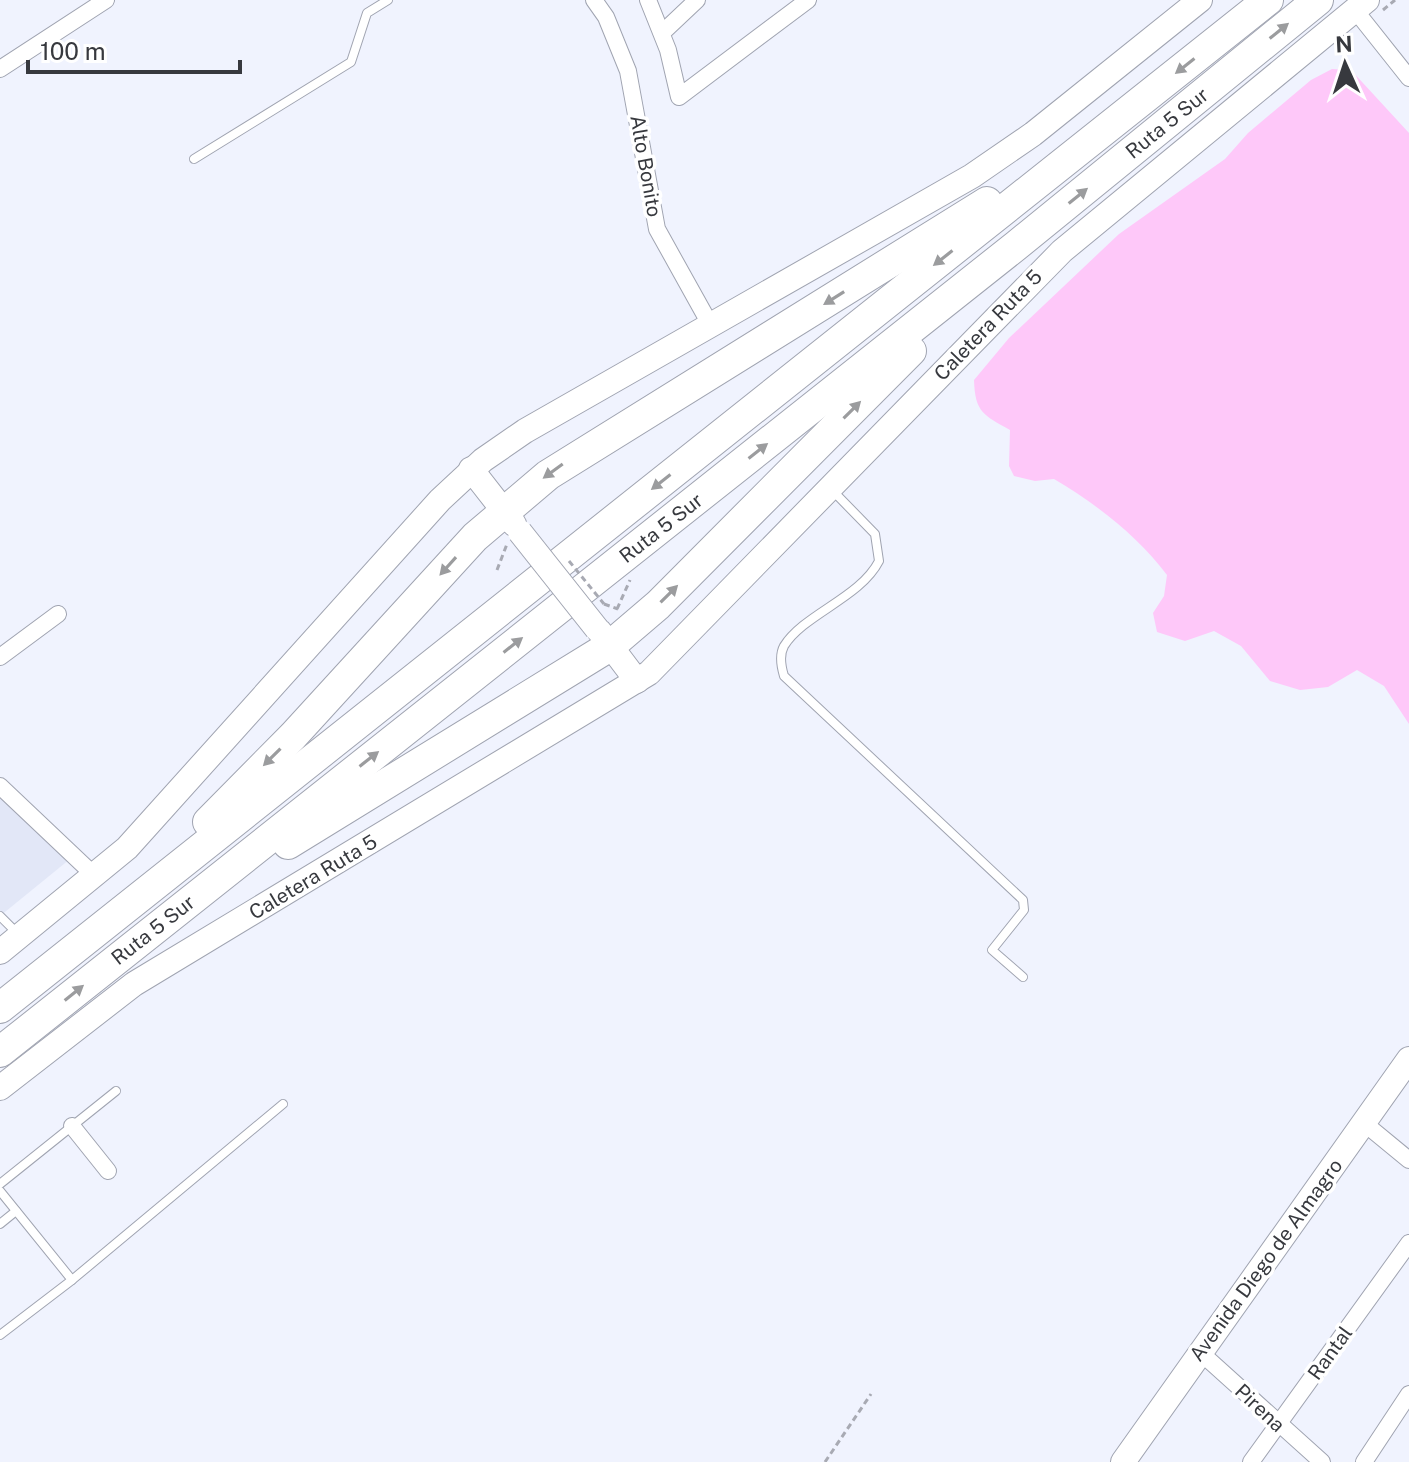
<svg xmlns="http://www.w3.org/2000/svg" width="1409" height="1462" viewBox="0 0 1409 1462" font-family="'Public Sans',sans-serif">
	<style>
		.built { fill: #e2e7f7 }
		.green { fill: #fec8f9 }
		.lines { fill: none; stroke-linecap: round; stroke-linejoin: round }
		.lane-casing { stroke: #a0a4b1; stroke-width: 10 }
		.street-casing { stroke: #a0a4b1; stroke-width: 18 }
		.secondary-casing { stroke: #a0a4b1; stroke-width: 26 }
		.highway-casing { stroke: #a0a4b1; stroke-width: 32 }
		.path { stroke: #a8aab3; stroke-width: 3; stroke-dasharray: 6 4; stroke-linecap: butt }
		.lane { stroke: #fff; stroke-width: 8 }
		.street { stroke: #fff; stroke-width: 16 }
		.secondary { stroke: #fff; stroke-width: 24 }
		.highway { stroke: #fff; stroke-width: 30 }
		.secondary-bridge-casing { stroke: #a0a4b1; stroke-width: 26; stroke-linecap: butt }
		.path-bridge { stroke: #a8aab3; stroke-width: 3; stroke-dasharray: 6 4; stroke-linecap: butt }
		.secondary-bridge { stroke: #fff; stroke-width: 24 }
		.oneway { fill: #9b9c9e }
		.labels { text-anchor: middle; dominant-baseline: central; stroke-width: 7; stroke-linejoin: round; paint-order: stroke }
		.street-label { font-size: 20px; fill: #37393e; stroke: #fff }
	</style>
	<rect width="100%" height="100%" fill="#f0f3fe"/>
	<polygon class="built" points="0,796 70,859 0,916"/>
	<path class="green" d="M1332,69L1351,70L1409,133V724L1384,686L1357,670L1328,687L1300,690L1270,681L1241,646L1214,631L1185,641L1157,632L1153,613L1164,596L1167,575C1139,537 1095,503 1054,479L1035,481L1014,476L1009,466L1010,430C984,415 975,413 974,380L1009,338L1119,234L1225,159L1248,133L1311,80Z"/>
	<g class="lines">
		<g class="lane-casing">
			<g id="lane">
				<polyline points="194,159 351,62 367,13 388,0"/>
				<path d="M833,491L875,534L879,561C860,598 804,614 784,646C779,655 781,666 784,676L1023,900L1024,910L992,950L1023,977"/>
				<polyline points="0,916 17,933"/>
				<polyline points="0,1184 116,1091"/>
				<polyline points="0,1191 72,1280"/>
				<polyline points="0,1224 16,1211"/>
				<polyline points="0,1335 72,1280 283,1104"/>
			</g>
		</g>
		<g class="street-casing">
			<g id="street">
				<polyline points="594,0 606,17 628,71 657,229 711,326"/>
				<polyline points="648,0 668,50 679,97 808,0"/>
				<polyline points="1355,10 1409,78"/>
				<polyline points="662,33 697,0"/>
				<polyline points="0,69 106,0"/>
				<polyline points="0,657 58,614"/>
				<polyline points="0,786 95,876"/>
				<polyline points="1364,1123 1409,1160"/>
				<polyline points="72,1126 108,1171"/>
				<polyline points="1200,1352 1322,1462"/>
				<polyline points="1251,1462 1409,1243"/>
				<polyline points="1364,1462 1409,1394"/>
			</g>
		</g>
		<g class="secondary-casing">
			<g id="secondary">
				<polyline points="471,469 514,524"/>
				<polyline points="600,632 637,681"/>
				<polyline points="0,952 127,848 440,500 483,460 525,431 972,176 1033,134 1200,0"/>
				<polyline points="0,1088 134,984 649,673 1062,251 1367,0"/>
				<polyline points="1123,1462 1409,1059"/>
			</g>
		</g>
		<g class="highway-casing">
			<g id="highway">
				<polyline points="208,822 293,736 475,537 548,475 987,202"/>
				<polyline points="288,844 610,646 658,605 911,351"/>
				<polyline points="0,1008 1268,0"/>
				<polyline points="0,1052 1017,245 1318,0"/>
			</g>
		</g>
		<g class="path">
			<polyline points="1383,10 1395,0"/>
			<polyline points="497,570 507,544"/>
			<polyline points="604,604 618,609"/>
			<polyline points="617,609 630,580"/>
			<polyline points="825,1462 871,1394"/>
		</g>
		<use href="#lane" class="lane"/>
		<use href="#street" class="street"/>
		<use href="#secondary" class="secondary"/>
		<use href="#highway" class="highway"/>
		<g class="secondary-bridge-casing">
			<polyline id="secondary-bridge" points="520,532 597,629"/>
		</g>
		<polyline class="path-bridge" points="569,561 604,604"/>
		<use href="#secondary-bridge" class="secondary-bridge"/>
	</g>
	<defs><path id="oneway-solid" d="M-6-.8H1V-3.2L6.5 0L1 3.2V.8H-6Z" transform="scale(2)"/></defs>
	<g class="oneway">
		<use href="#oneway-solid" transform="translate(1279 31) rotate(-39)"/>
		<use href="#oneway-solid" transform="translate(1185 66) rotate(142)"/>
		<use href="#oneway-solid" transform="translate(1078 196) rotate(-39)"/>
		<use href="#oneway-solid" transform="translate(943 258) rotate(142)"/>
		<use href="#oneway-solid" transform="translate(834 298) rotate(148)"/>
		<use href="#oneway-solid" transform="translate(852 410) rotate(-45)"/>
		<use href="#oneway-solid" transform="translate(758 451) rotate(-38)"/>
		<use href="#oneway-solid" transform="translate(553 471) rotate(144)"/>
		<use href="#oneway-solid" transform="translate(661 482) rotate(142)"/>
		<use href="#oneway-solid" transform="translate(448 566) rotate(132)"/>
		<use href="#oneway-solid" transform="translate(669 594) rotate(-45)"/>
		<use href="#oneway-solid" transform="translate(513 645) rotate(-38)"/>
		<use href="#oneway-solid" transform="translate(272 757) rotate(135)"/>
		<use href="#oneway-solid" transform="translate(369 759) rotate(-38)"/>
		<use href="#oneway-solid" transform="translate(74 993) rotate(-39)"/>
	</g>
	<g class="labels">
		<g class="street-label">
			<text transform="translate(1167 123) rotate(-39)">Ruta 5 Sur</text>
			<text transform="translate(646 166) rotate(80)">Alto Bonito</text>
			<text transform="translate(988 325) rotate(-46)">Caletera Ruta 5</text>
			<text transform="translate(661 528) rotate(-38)">Ruta 5 Sur</text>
			<text transform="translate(313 877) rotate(-31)">Caletera Ruta 5</text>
			<text transform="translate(153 930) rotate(-38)">Ruta 5 Sur</text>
			<text transform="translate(1266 1260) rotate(-54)">Avenida Diego de Almagro</text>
			<text transform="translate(1330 1353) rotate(-54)">Rantal</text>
			<text transform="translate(1260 1408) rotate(43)">Pirena</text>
		</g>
	</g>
	<g transform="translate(1345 64) rotate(357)" stroke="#ffffff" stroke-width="6" paint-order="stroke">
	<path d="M0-6L14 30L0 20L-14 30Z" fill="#37393e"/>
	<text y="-12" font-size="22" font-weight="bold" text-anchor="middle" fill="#37393e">N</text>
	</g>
	<path d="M28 60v12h212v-12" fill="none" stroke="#37393e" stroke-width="4"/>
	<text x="40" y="60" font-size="24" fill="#37393e" stroke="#ffffff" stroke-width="6" paint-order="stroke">100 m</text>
</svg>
